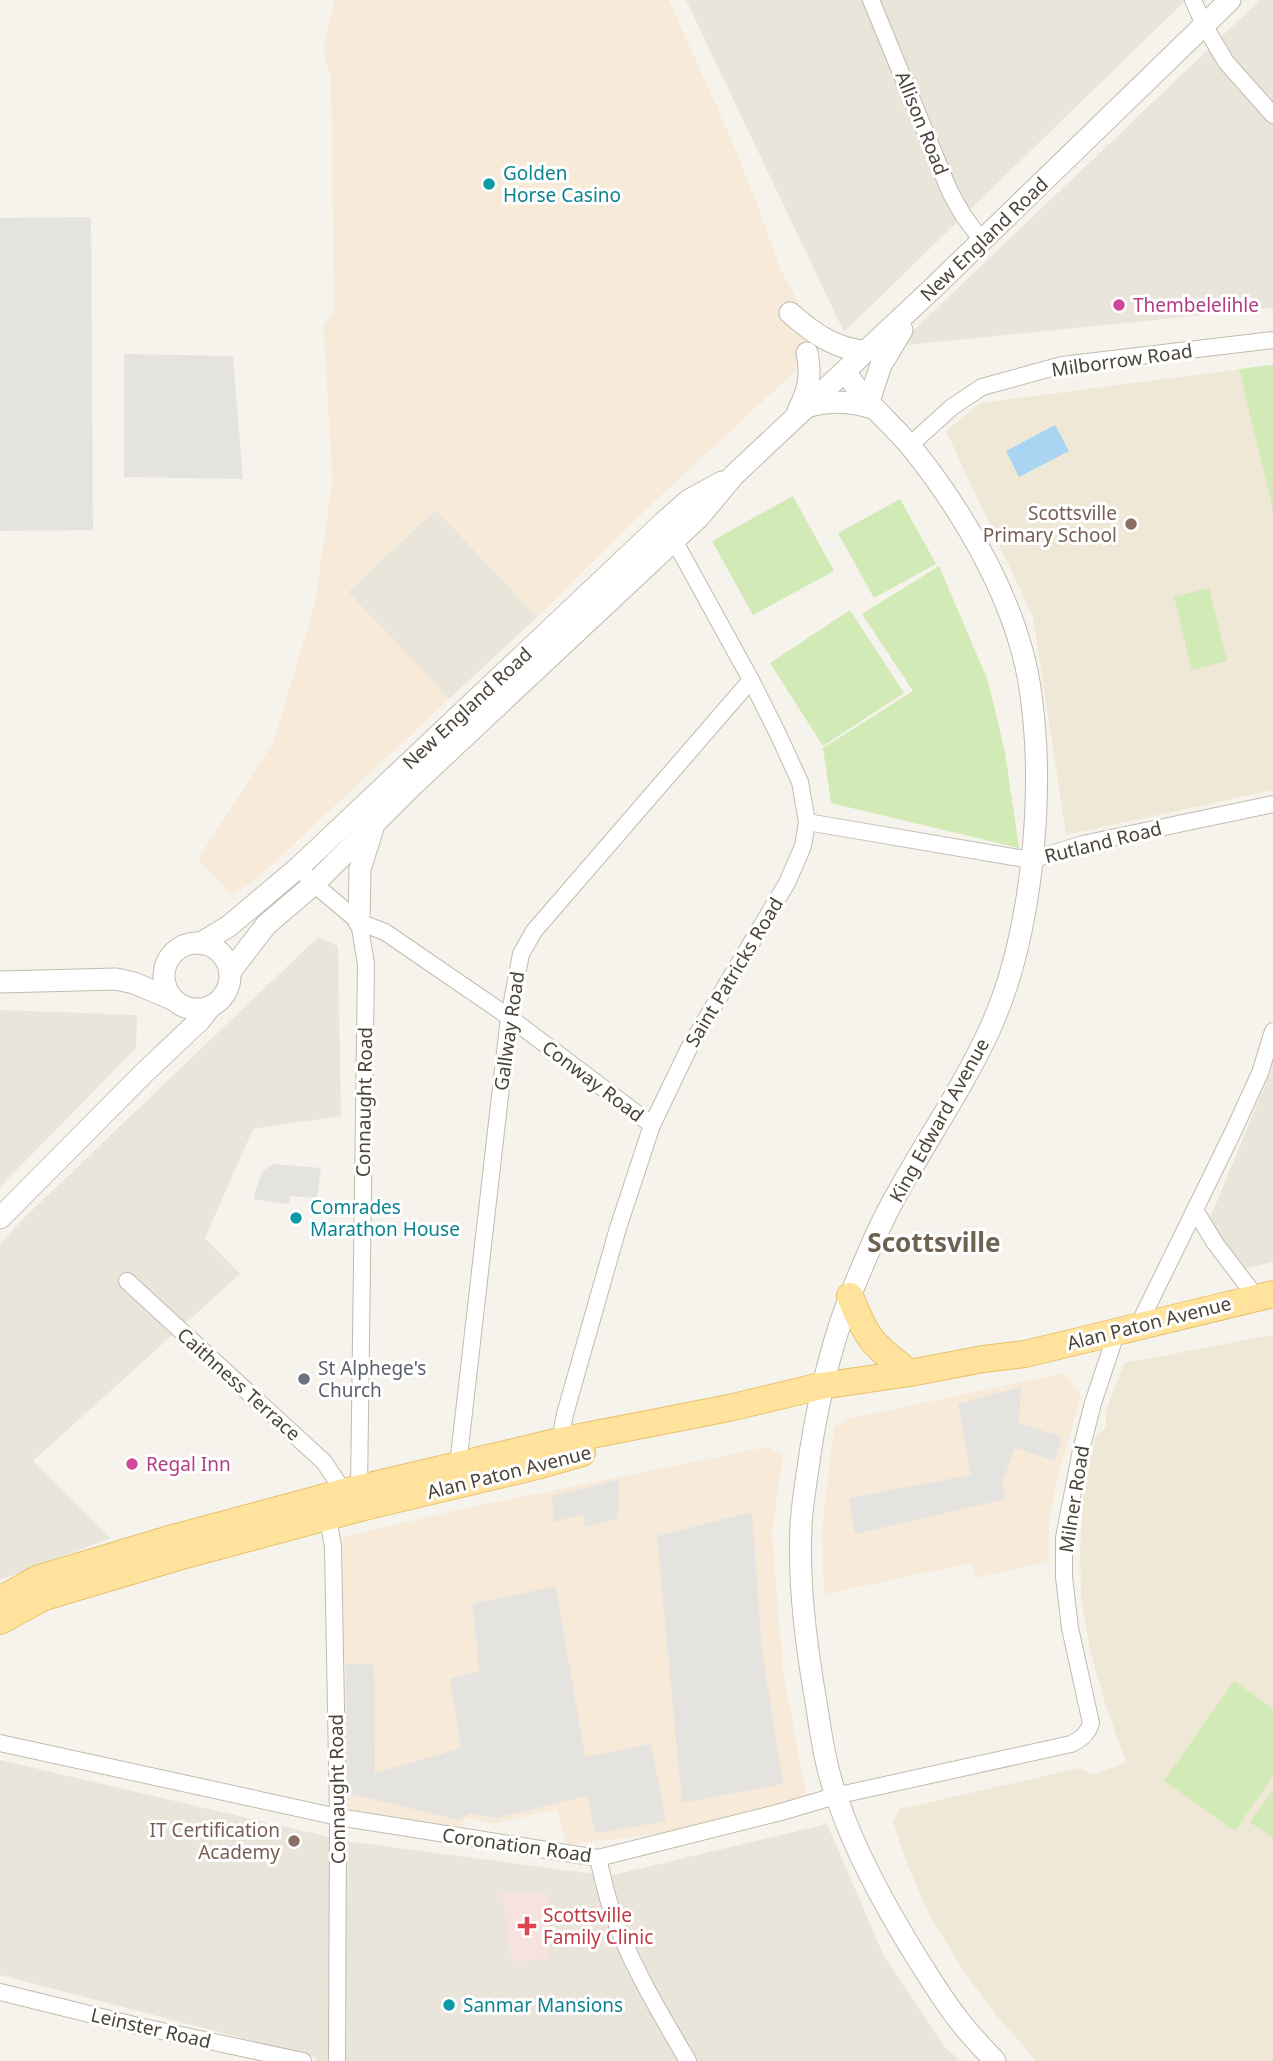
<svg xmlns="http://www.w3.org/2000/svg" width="1273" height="2061" viewBox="0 0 1273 2061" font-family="'Noto Sans',sans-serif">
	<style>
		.residential { fill: #eae5da }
		.commercial { fill: #f7ead8 }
		.education { fill: #efe8d6 }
		.medical { fill: #f6e3e0 }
		.green { fill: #d2eab5 }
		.parking { fill: #e5e3e0 }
		.water { fill: #a9d4f2 }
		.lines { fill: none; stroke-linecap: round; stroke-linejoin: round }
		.minor-casing { stroke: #c2bbae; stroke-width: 18 }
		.tertiary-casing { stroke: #c2bbae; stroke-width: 23 }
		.primary-casing { stroke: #e6c16a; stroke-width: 28 }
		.minor { stroke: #fff; stroke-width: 16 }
		.tertiary { stroke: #fff; stroke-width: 21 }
		.primary { stroke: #ffe39c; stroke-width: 26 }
		.culture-dot { fill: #0f9aa8; stroke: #fff; stroke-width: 2.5 }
		.hotel-dot { fill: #d1479c; stroke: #fff; stroke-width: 2.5 }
		.education-dot { fill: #8d6e63; stroke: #fff; stroke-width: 2.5 }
		.worship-dot { fill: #6b7280; stroke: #fff; stroke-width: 2.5 }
		.health-dot { fill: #e0444e; stroke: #fff; stroke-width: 2.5 }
		.labels { text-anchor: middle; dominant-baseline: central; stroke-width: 6; stroke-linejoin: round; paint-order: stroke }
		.street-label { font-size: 19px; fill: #4b4439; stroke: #fff }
		.culture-label { font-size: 19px; fill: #0d838f; stroke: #fff; text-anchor: start }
		.hotel-label { font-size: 19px; fill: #b23c85; stroke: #fff; text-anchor: start }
		.education-label { font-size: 19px; fill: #785e54; stroke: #fff; text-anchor: end }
		.worship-label { font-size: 19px; fill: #5b616d; stroke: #fff; text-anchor: start }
		.health-label { font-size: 19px; fill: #be3a42; stroke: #fff; text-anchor: start }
		.district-label { font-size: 26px; font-weight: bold; fill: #6e6250; stroke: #fff }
	</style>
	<rect width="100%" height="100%" fill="#f6f3ec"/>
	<g class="residential">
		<polygon points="686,0 1186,0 844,332"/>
		<polygon points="1260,0 1273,0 1273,308 897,346"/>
		<polygon points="436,509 537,617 449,699 348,592"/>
		<polygon points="318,937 338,946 341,1116 253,1129 205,1238 240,1274 33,1461 110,1538 0,1580 0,1244 24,1218"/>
		<polygon points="0,1010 137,1015 136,1048 0,1187"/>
		<polygon points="1273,1066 1273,1262 1243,1269 1208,1223"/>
		<polygon points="0,1760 346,1841 609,1876 827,1824 883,1954 944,2046 960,2061 316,2061 315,2057 0,1975"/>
	</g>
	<g class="commercial">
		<polygon points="333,0 669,0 731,139 756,201 780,269 801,306 832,337 656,500 537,617 435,509 348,592 449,699 252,883 231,894 198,859 274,741 315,604 332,483 331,449 323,324 334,314 331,75 325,60 324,41 333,10"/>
		<polygon points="1064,1373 1081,1397 1059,1471 1049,1520 1048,1562 975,1578 971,1563 835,1592 824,1596 822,1531 834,1427 848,1419"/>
		<polygon points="767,1447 783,1455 772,1532 783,1671 807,1800 677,1831 567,1845 557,1809 494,1824 465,1818 464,1828 342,1808 341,1538 457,1510"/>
	</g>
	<g class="education">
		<polygon points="1273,365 1273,790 1066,835 1033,617 946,431 980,403"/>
		<polygon points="1273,1335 1273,2061 1036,2061 998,2017 965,1973 930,1916 907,1864 893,1821 900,1809 1080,1768 1092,1775 1126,1763 1106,1706 1090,1650 1081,1597 1080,1551 1084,1490 1096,1435 1106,1429 1106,1411 1124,1363"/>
	</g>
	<polygon class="medical" points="502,1893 547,1894 549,1958 512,1962"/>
	<g class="green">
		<polygon points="1273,365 1273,510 1239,369"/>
		<polygon points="793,496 834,571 753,615 712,541"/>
		<polygon points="900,499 936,564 874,598 838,533"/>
		<polygon points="939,566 988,681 1005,752 1019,848 831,803 823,748 913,691 862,614"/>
		<polygon points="1209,588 1227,661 1192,670 1174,597"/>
		<polygon points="850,610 904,693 823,746 770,663"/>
		<polygon points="1234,1681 1273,1709 1273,1776 1235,1831 1164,1781"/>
		<polygon points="1273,1790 1273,1838 1250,1822"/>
	</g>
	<g class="parking">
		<polygon points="91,217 93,530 0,531 0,218"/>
		<polygon points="124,354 233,356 243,479 124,477"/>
		<polygon points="273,1164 321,1168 317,1198 290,1196 289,1204 253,1199 262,1172"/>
		<polygon points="1021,1387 1019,1423 1062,1437 1055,1461 1015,1448 1002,1483 1006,1499 855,1534 849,1498 971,1475 958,1404"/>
		<polygon points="619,1480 618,1518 585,1527 583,1514 554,1522 552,1496"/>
		<polygon points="752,1512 762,1650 783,1784 682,1803 657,1536"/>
		<polygon points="556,1586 585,1757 651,1744 666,1821 595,1833 587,1796 495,1818 470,1813 459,1820 347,1793 346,1664 374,1664 375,1773 461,1748 450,1679 479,1671 473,1604"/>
	</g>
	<polygon class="water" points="1055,425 1069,451 1019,477 1006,451"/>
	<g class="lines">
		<g class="minor-casing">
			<g id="minor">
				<polyline points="871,0 950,192 963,215 982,241"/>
				<polyline points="1193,0 1204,25 1226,62 1273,115"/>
				<polyline points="910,445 952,407 982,387 1062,365 1273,340"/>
				<polyline points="807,822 1031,860 1083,844 1273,804"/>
				<polyline points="299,867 314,884 359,922 366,964 359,1489"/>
				<polyline points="359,922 385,932 509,1017 652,1125"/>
				<polyline points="1195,1210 1215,1243 1256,1297"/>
				<polyline points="127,1281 324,1462 344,1492"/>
				<polyline points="1138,1326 1233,1132 1260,1073 1273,1031"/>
				<polyline points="560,1441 565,1414 618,1228 652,1125 690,1046 787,883 803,846 807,822 800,782 777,732 751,680 669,531"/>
				<polyline points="458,1465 509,1017 521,954 534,931 751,680"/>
				<polyline points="328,1517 333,1547 338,1817 337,2061"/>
				<path d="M0,1743L338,1817L598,1858L781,1812L835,1796L1071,1744C1081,1739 1087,1735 1091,1723L1070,1628L1064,1577V1538L1081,1450L1093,1403L1117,1331"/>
				<path d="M598,1858C602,1875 606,1894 612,1911C630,1964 660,2013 688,2061"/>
				<polyline points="0,1992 134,2025 303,2061"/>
			</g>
		</g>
		<g class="tertiary-casing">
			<g id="tertiary">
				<path d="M790,313C813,333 836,350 867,351"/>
				<path d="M846,371C859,398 892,423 912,448C966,515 1020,608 1031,695C1045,796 1032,938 989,1031C963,1087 928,1138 898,1192C881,1221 868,1253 855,1284C832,1338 819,1396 810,1454C807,1478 802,1502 801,1527C798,1585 806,1645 816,1702C821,1735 826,1770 838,1801C857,1856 886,1908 917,1958C930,1978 943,2000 958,2019C969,2034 982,2047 995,2061"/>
				<polyline points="869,401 881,365 902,330"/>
				<path d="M809,406C832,400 853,401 875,409"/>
				<path d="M798,411C808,391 812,375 807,353"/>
				<polyline points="359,922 360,869 373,828"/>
				<polyline points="201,943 229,926 299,867 664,522 689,500 722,482"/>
				<circle cx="197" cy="976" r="33"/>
				<polyline points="230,972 266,925 314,884 413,785 700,516 734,475 930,291 1230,0"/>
				<polyline points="0,982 116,979 134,983 172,999"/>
				<polyline points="0,1218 144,1073 200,1020 211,1006"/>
			</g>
		</g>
		<g class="primary-casing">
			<g id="primary">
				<path d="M850,1296C867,1340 873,1345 910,1373"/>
				<polyline points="0,1600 37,1579 173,1538 344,1492 560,1441 729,1408 821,1386 910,1373 983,1359 1025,1354 1273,1294"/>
				<polyline points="0,1621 44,1597 178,1557 364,1507 537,1466 582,1453"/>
			</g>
		</g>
		<use href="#minor" class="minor"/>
		<use href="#tertiary" class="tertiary"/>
		<use href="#primary" class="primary"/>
	</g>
	<g class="culture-dot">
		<circle cx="489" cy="184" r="7"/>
		<circle cx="296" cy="1218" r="7"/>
		<circle cx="449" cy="2005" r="7"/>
	</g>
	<g class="hotel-dot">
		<circle cx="1119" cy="305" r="7"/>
		<circle cx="132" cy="1464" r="7"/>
	</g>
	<g class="education-dot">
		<circle cx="1131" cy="524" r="7"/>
		<circle cx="294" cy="1841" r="7"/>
	</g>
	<circle class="worship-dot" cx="304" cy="1379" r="7"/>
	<path class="health-dot" d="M523.5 1915.5h7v7h7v7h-7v7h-7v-7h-7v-7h7z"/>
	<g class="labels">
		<g class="street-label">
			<text transform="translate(922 123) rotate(68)">Allison Road</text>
			<text transform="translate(984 239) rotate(-44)">New England Road</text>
			<text transform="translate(1122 360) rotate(-8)">Milborrow Road</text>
			<text transform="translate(467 708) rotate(-43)">New England Road</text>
			<text transform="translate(1103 842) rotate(-14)">Rutland Road</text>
			<text transform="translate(734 972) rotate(-59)">Saint Patricks Road</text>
			<text transform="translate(509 1031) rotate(-82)">Gallway Road</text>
			<text transform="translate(593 1081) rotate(37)">Conway Road</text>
			<text transform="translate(364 1102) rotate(-89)">Connaught Road</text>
			<text transform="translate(939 1120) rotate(-61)">King Edward Avenue</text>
			<text transform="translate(1149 1323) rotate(-14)">Alan Paton Avenue</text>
			<text transform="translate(239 1384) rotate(42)">Caithness Terrace</text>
			<text transform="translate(509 1472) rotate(-14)">Alan Paton Avenue</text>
			<text transform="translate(1074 1499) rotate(-81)">Milner Road</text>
			<text transform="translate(337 1789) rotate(-91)">Connaught Road</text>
			<text transform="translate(517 1845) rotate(8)">Coronation Road</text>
			<text transform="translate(151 2028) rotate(13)">Leinster Road</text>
		</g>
		<g class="culture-label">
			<text x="503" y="173">Golden<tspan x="503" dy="22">Horse Casino</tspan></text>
			<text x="310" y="1207">Comrades<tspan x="310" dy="22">Marathon House</tspan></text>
			<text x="463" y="2005">Sanmar Mansions</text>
		</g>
		<g class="hotel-label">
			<text x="1133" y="305">Thembelelihle</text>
			<text x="146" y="1464">Regal Inn</text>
		</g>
		<g class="education-label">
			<text x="1117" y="513">Scottsville<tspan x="1117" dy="22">Primary School</tspan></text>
			<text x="280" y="1830">IT Certification<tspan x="280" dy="22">Academy</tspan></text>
		</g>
		<g class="worship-label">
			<text x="318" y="1368">St Alphege's<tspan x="318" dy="22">Church</tspan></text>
		</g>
		<g class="health-label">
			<text x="543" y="1915">Scottsville<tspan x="543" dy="22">Family Clinic</tspan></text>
		</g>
		<g class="district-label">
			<text x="934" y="1242">Scottsville</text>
		</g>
	</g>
</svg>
